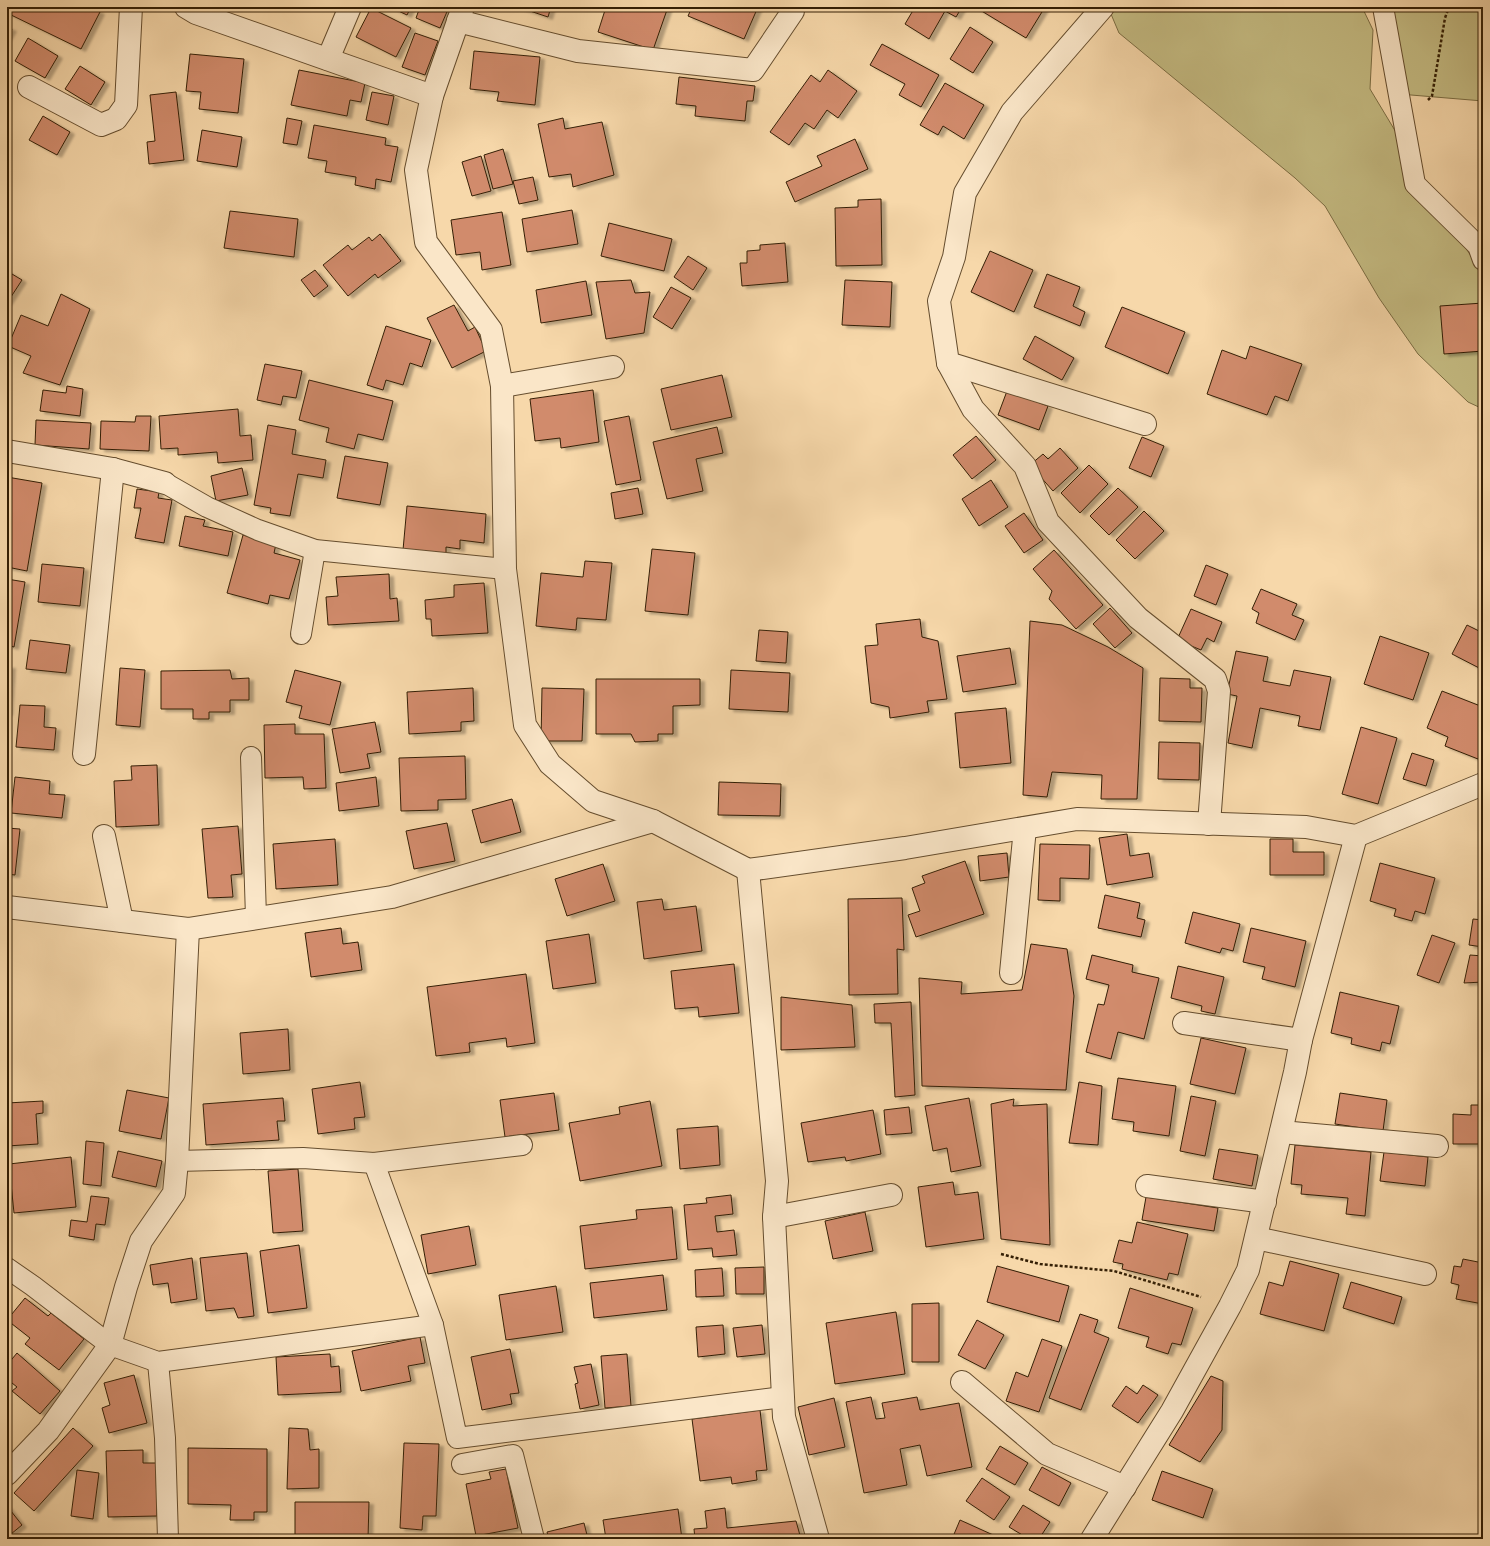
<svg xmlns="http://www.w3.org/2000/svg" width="1490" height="1546" viewBox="0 0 1490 1546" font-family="'IM FELL Double Pica',serif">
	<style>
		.green { fill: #c5bc83; stroke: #7c6e44 }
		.building { fill: #d18b6c; stroke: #341f05; filter: url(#shadow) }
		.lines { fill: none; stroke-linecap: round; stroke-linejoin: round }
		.service-casing { stroke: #654d2e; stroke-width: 22 }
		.minor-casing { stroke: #654d2e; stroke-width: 24 }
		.path { stroke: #341f05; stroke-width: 2.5; stroke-dasharray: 3 2; stroke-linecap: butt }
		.service { stroke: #fae6c8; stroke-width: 20 }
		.minor { stroke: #fae6c8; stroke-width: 22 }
	</style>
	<defs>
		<filter id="shadow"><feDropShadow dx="4.5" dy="2.5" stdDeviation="1" flood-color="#0004"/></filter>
	</defs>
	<rect width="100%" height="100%" fill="#f7d8aa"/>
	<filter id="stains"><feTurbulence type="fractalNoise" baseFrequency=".005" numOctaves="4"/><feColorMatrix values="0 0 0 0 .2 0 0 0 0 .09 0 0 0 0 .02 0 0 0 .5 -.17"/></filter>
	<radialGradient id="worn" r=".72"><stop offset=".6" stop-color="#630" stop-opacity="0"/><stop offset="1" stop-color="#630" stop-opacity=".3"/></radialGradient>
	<g class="green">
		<polygon points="1108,7 1362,7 1373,30 1370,89 1465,247 1483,274 1483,409 1468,402 1418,354 1379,298 1325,206 1295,178 1119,33"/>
		<polygon points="1382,7 1483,7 1483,101 1399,94"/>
	</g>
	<g class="building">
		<polygon points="8,7 90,7 100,12 81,49 7,13"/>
		<polygon points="390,7 411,7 407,15"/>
		<polygon points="420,7 449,7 440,28 416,18"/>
		<polygon points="518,7 551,7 548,17"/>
		<polygon points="606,7 668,7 653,50 598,32"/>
		<polygon points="692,7 758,7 744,39 688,16"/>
		<polygon points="915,7 962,7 956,17 945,11 929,39 905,24"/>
		<polygon points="975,7 1045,7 1026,38"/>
		<polygon points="371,8 411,28 396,57 356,37"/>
		<polygon points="7,27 12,29 7,38"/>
		<polygon points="970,27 993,42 973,73 950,59"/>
		<polygon points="415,33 438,41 425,75 402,67"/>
		<polygon points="28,38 58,56 45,78 15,61"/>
		<polygon points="882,44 939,75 921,107 899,95 905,84 870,65"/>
		<polygon points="474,51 540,57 535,105 497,101 499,92 470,89"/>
		<polygon points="190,54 244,59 238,113 199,109 201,92 186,91"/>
		<polygon points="80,66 105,82 91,105 65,89"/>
		<polygon points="299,70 365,83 361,102 350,100 347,116 291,105"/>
		<polygon points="828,70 857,91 838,118 827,110 814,129 805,123 789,145 770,132 811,75 820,82"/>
		<polygon points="679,77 755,86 753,101 747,101 745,121 695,116 696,106 676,104"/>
		<polygon points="945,83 984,105 964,139 943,126 938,135 920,125"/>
		<polygon points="176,92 184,160 149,164 147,142 155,141 150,95"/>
		<polygon points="372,92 394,96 388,125 366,120"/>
		<polygon points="43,116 70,132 57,155 29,140"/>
		<polygon points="287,118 302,121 297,145 283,143"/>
		<polygon points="563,118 565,129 602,122 614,175 573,187 571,174 549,177 538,124"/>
		<polygon points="314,125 386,138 385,145 398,147 391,182 376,179 375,189 355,185 356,177 325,172 327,161 308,158"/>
		<polygon points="202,130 242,137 237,167 197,161"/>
		<polygon points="855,139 868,169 795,202 786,182 822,166 817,156"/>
		<polygon points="503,149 513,184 493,189 484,155"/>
		<polygon points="481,156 491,191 472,196 462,162"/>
		<polygon points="533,177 538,200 519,204 513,181"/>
		<polygon points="881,199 882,265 836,266 835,208 858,207 858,200"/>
		<polygon points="572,210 578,244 527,252 522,219"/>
		<polygon points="230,211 298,219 294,257 224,248"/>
		<polygon points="502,212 511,265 482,270 480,252 456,255 451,220"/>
		<polygon points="609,223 672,239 664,271 601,256"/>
		<polygon points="380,234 401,261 378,278 375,274 348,296 323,265 348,245 352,250 369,237 372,241"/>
		<polygon points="785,243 788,282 742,286 740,263 747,263 747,251 760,250 760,245"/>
		<polygon points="990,251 1033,270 1014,312 971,292"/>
		<polygon points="688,256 707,268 693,290 674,277"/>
		<polygon points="315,270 328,286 314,297 301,280"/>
		<polygon points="7,271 22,280 7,303"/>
		<polygon points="1047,274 1080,287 1073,306 1085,312 1080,326 1034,307"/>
		<polygon points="631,280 635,293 650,292 644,333 606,339 596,282"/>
		<polygon points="845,280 892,282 890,327 842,325"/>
		<polygon points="586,281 592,315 541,323 536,290"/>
		<polygon points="671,287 691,298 672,329 653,317"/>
		<polygon points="61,294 90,309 60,385 23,373 31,356 8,346 21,315 48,326"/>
		<polygon points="1483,303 1483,351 1444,354 1440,306"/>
		<polygon points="454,305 468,331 475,327 486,351 452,368 427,318"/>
		<polygon points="1122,307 1185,332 1168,374 1105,347"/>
		<polygon points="386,326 431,340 422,367 410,363 403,385 386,380 383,390 367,385"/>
		<polygon points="1035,336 1074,358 1062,380 1023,359"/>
		<polygon points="1250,346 1302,364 1288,401 1275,396 1267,415 1207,394 1222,350 1246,359"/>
		<polygon points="265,364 302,371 296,398 283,396 281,405 257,400"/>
		<polygon points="722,375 732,417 671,430 661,389"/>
		<polygon points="309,380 393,401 383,440 358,434 354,449 326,442 329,428 299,420"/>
		<polygon points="67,386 83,389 80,416 40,411 43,390 66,393"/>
		<polygon points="593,390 599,442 561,448 560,438 535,441 530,399"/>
		<polygon points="1007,391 1048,406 1039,430 998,415"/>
		<polygon points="238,409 240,436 251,435 253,460 218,463 217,452 178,455 178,448 161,449 159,416"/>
		<polygon points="136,416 151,416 149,451 100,449 101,421 135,422"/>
		<polygon points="629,416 641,480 616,485 604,421"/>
		<polygon points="36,420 91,423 89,449 35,445"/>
		<polygon points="268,425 296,430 292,454 326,460 323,478 298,474 290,516 270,513 271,508 254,505"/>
		<polygon points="717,427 723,453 696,459 703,491 667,499 653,442"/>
		<polygon points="976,436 996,460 972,479 953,455"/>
		<polygon points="1142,437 1164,446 1151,477 1129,468"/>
		<polygon points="1060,448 1078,468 1053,491 1030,465 1043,454 1048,459"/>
		<polygon points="345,456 388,463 380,505 337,498"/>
		<polygon points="1089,465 1108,484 1080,513 1061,493"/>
		<polygon points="242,468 248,495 216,501 211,476"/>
		<polygon points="7,477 42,483 27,571 7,567"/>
		<polygon points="991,480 1008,507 979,526 962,499"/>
		<polygon points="638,488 643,514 615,519 611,493"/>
		<polygon points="1118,488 1138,507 1109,535 1090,516"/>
		<polygon points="137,489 159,492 158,498 172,500 164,543 135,538 141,508 134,508"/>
		<polygon points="407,506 486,514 484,543 460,540 460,549 446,547 446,554 403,550"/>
		<polygon points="1144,511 1164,531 1135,559 1116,540"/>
		<polygon points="1024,513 1043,540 1024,553 1005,526"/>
		<polygon points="185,516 205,520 203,526 233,532 228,556 179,546"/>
		<polygon points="243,535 276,544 274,553 300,560 289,599 270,595 268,604 227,593"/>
		<polygon points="652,549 695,553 688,615 645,611"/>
		<polygon points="1054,550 1103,605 1076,629 1049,599 1052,591 1033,569"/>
		<polygon points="585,561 612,563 606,620 577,618 576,630 536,626 541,573 583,577"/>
		<polygon points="42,564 84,568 80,606 38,602"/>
		<polygon points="1206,565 1228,574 1216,605 1194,596"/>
		<polygon points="389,574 390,599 397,598 399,621 328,625 326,597 338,596 336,577"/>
		<polygon points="7,579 25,582 14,647 7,645"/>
		<polygon points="484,583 488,633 432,636 431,619 426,619 425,600 454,597 454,585"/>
		<polygon points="1261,589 1297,604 1292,615 1304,620 1295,640 1256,623 1259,613 1252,609"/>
		<polygon points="1110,608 1132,633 1115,648 1093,624"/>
		<polygon points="1191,609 1222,622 1214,642 1207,638 1201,650 1177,640"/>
		<polygon points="920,619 922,637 938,641 947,699 927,701 929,712 890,718 889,707 871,703 865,646 878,645 876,624"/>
		<polygon points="1030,621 1062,625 1108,647 1143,668 1137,799 1101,799 1102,775 1052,772 1047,797 1023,795"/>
		<polygon points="1467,625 1483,633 1483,670 1452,654"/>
		<polygon points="759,630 788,632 786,663 756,661"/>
		<polygon points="1380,636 1429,653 1413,700 1364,684"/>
		<polygon points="30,640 70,645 66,673 26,669"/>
		<polygon points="1010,648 1016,684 963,692 957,656"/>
		<polygon points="1236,651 1268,657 1263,681 1290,686 1294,670 1331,677 1320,730 1298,726 1300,716 1260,708 1252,748 1228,743 1237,696 1227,694"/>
		<polygon points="7,666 11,666 8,713 7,713"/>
		<polygon points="120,668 145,670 140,727 116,725"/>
		<polygon points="230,670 232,679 249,678 249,700 230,700 230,712 209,712 209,719 193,719 193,709 161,709 161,671"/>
		<polygon points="295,670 341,682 330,725 299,718 302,706 286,702"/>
		<polygon points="731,670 790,673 788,712 729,709"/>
		<polygon points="1160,678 1190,679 1190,688 1202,688 1201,722 1159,721"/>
		<polygon points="596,679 700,679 700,705 673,706 673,734 658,734 658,741 635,742 631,734 596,734"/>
		<polygon points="473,688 474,721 461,722 461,731 409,734 407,692"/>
		<polygon points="542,688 584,689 582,741 541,741"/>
		<polygon points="1442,691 1483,707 1483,747 1478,759 1445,746 1448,737 1427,728"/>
		<polygon points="20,705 45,706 44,727 56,728 54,750 16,747"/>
		<polygon points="1006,708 1011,763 960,768 955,713"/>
		<polygon points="375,722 381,752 367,754 370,768 340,773 332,729"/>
		<polygon points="295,724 295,734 324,734 326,788 304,789 303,777 265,778 264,725"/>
		<polygon points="1361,727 1397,738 1378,804 1342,794"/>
		<polygon points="1159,742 1200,743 1199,780 1158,779"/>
		<polygon points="1412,753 1434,760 1426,786 1403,779"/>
		<polygon points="465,756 466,799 438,800 438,810 401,811 399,758"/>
		<polygon points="157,765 159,825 116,827 114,781 132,780 131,766"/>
		<polygon points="15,777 50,781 49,794 65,795 62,818 11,813"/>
		<polygon points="376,777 379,806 339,811 336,783"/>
		<polygon points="719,782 781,784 780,816 718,815"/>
		<polygon points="512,799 521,832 481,843 472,810"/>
		<polygon points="447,823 455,861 414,869 406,831"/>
		<polygon points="238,826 242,874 231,875 233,897 208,898 202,829"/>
		<polygon points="7,828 20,829 15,875 7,874"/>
		<polygon points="1127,834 1130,856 1149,853 1153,877 1107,885 1099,838"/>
		<polygon points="335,839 338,885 276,889 273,844"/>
		<polygon points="1270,839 1293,839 1293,852 1324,852 1324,875 1270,875"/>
		<polygon points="1040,844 1090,845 1089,879 1060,878 1060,901 1038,900"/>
		<polygon points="1007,853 1009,877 980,881 978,856"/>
		<polygon points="965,861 984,914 916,937 908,915 920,911 912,888 925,883 922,876"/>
		<polygon points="1380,863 1435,878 1425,914 1415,911 1412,921 1394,916 1396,909 1370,901"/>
		<polygon points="603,864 615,901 567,916 555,879"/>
		<polygon points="1483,867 1483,902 1479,902"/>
		<polygon points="1105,895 1140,903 1137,918 1145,920 1141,937 1098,928"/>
		<polygon points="902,898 904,950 897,949 898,994 849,995 848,899"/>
		<polygon points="662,899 664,910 696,906 702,951 644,959 637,902"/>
		<polygon points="1193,912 1240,924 1233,951 1222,948 1220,953 1185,943"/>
		<polygon points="1473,919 1483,920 1483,947 1469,945"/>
		<polygon points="341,928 343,944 358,942 362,970 311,977 305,933"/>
		<polygon points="1251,928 1306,941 1295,987 1262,979 1265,967 1243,962"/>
		<polygon points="589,934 596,983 553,989 546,941"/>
		<polygon points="1432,935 1455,943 1439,983 1417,975"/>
		<polygon points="1031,944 1067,949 1074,996 1066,1090 922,1086 919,978 962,982 961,994 1022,990"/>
		<polygon points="1092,955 1133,965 1132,972 1159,978 1144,1039 1118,1032 1111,1059 1086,1052 1098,1004 1104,1005 1109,985 1086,979"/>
		<polygon points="1470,955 1483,956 1483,982 1464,983"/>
		<polygon points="734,964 739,1013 699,1017 698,1007 675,1009 671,971"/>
		<polygon points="1178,966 1224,977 1215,1014 1201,1011 1202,1006 1171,998"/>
		<polygon points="526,974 535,1043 507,1047 506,1038 469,1043 470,1052 436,1056 427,987"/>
		<polygon points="1340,992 1399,1006 1390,1044 1382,1042 1380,1051 1351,1044 1352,1038 1331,1033"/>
		<polygon points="781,997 852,1005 855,1047 781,1050"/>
		<polygon points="911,1002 915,1095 895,1097 891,1023 875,1023 874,1004"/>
		<polygon points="288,1029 290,1070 243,1074 240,1033"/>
		<polygon points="1201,1038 1246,1048 1235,1094 1190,1084"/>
		<polygon points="1118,1078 1176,1086 1169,1136 1133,1131 1134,1122 1112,1119"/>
		<polygon points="360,1082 365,1117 354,1118 355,1129 318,1134 312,1089"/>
		<polygon points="1079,1082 1102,1086 1098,1145 1069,1143"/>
		<polygon points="127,1090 169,1098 161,1139 119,1131"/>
		<polygon points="554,1093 559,1130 505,1137 500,1100"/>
		<polygon points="1340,1093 1387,1100 1383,1131 1335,1124"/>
		<polygon points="1191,1096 1216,1101 1205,1156 1180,1151"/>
		<polygon points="283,1098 285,1121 277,1121 279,1140 206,1145 203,1104"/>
		<polygon points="969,1098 981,1166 951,1172 947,1148 933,1151 925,1106"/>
		<polygon points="1014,1099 1013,1106 1047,1104 1050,1245 1001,1239 991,1104"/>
		<polygon points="43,1101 43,1113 36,1114 38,1144 7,1146 7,1103"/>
		<polygon points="650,1101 662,1166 580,1181 569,1123 620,1114 619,1107"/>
		<polygon points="1471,1105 1483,1105 1483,1144 1453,1144 1453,1114 1471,1115"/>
		<polygon points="909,1107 912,1133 886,1135 884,1110"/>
		<polygon points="873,1110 881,1154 846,1161 845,1157 808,1162 801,1123"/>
		<polygon points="718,1126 720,1165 680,1169 677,1129"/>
		<polygon points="86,1141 104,1143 101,1186 83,1184"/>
		<polygon points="1295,1145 1371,1152 1365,1216 1346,1214 1348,1198 1301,1194 1302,1185 1291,1184"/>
		<polygon points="1219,1149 1258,1155 1252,1186 1213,1179"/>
		<polygon points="118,1151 162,1161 156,1187 112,1177"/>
		<polygon points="1384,1152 1428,1157 1425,1186 1380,1181"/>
		<polygon points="71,1157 76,1207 14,1213 9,1164"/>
		<polygon points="298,1169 303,1231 273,1233 268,1171"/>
		<polygon points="953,1182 955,1195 978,1192 984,1239 926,1247 918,1187"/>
		<polygon points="731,1195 733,1214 715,1216 717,1232 734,1230 737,1255 713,1257 712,1248 688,1250 684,1205 707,1203 706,1198"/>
		<polygon points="91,1196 109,1198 105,1225 96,1224 94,1240 69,1236 71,1220 87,1222"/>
		<polygon points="1146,1197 1218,1208 1214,1231 1142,1220"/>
		<polygon points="672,1207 677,1259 585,1269 580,1226 637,1219 636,1210"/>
		<polygon points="865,1212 873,1251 833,1259 825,1221"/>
		<polygon points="1137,1222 1188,1234 1178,1275 1169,1273 1167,1280 1122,1269 1123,1264 1113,1262 1119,1240 1132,1243"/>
		<polygon points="469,1226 476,1265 428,1274 421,1235"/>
		<polygon points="299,1245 307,1308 268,1313 260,1251"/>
		<polygon points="247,1253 254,1316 238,1318 234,1308 206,1311 200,1258"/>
		<polygon points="192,1258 197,1299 171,1303 168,1283 153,1285 150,1265"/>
		<polygon points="1463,1259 1483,1263 1483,1304 1456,1299 1459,1285 1451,1283 1454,1266 1461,1267"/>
		<polygon points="1290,1261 1339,1274 1324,1331 1260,1314 1269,1282 1283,1286"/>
		<polygon points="997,1266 1069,1286 1059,1322 987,1302"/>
		<polygon points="764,1267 764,1294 736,1294 735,1268"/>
		<polygon points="722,1268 724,1296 696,1297 695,1270"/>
		<polygon points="663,1275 667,1310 594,1318 590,1283"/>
		<polygon points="1351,1282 1402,1297 1394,1324 1343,1308"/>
		<polygon points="556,1286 563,1332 506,1340 499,1295"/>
		<polygon points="1130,1288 1193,1308 1181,1345 1172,1343 1168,1354 1146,1347 1149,1337 1118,1328"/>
		<polygon points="25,1298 48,1316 51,1313 84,1339 59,1370 25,1344 30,1338 7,1320"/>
		<polygon points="939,1303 939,1362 912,1362 912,1304"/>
		<polygon points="896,1312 905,1374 835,1384 826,1323"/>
		<polygon points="1080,1314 1098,1320 1094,1332 1109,1338 1081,1410 1049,1398"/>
		<polygon points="977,1320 1004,1335 985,1369 958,1355"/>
		<polygon points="723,1325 725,1354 698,1357 696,1327"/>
		<polygon points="762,1325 765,1354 737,1357 733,1328"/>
		<polygon points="420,1337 425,1363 408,1366 411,1381 361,1391 352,1351"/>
		<polygon points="1042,1339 1062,1346 1039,1412 1006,1401 1016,1372 1028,1377"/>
		<polygon points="510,1349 519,1393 510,1394 512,1404 482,1410 471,1357"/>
		<polygon points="17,1353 60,1391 40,1414 12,1391 17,1387 7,1379 7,1365"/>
		<polygon points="330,1354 331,1367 339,1366 341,1392 278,1395 276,1357"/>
		<polygon points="627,1354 631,1406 605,1408 601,1356"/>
		<polygon points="591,1364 599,1405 580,1409 575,1384 578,1383 574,1367"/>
		<polygon points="134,1375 147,1423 109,1433 102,1408 110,1405 104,1383"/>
		<polygon points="1211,1376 1223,1381 1222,1430 1200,1462 1169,1445"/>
		<polygon points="1143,1385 1158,1395 1138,1423 1112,1406 1126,1386 1137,1394"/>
		<polygon points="871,1397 876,1419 885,1418 882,1403 917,1397 920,1410 959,1403 972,1467 927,1476 920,1445 900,1449 907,1485 864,1493 846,1402"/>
		<polygon points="834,1398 845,1447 809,1455 798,1407"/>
		<polygon points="760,1410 767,1470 756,1471 757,1480 732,1484 731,1477 700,1481 692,1419"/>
		<polygon points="73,1428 93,1446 34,1511 14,1493"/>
		<polygon points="289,1428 308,1429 310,1450 319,1449 319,1488 287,1489"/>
		<polygon points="404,1443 439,1444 436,1516 423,1516 422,1530 400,1528"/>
		<polygon points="1000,1446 1028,1463 1015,1485 986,1469"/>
		<polygon points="188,1448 267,1449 267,1512 254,1512 254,1520 230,1520 231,1505 188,1504"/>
		<polygon points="143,1450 143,1463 156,1463 157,1516 108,1517 106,1451"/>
		<polygon points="1042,1467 1071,1483 1059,1506 1029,1490"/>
		<polygon points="506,1469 518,1528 476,1536 466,1484 491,1479 489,1472"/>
		<polygon points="77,1470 99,1473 93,1519 71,1516"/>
		<polygon points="1162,1471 1213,1489 1203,1518 1152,1500"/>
		<polygon points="982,1478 1010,1497 994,1520 966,1501"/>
		<polygon points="295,1502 369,1502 368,1539 295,1539"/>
		<polygon points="1023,1505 1050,1522 1039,1539 1029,1539 1009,1527"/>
		<polygon points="7,1506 22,1525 11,1534 13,1539 7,1539"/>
		<polygon points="725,1508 727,1528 796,1521 801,1539 695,1539 694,1529 707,1528 705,1511"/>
		<polygon points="678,1509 682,1539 606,1539 603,1520"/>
		<polygon points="960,1520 1002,1539 952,1539"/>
		<polygon points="584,1523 588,1539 549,1539 547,1532"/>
	</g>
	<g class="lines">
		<g class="service-casing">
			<g id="service">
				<polyline points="1383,7 1415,184 1478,246 1483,260"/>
				<polyline points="165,483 207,507 258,530 315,550 505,569"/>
				<polyline points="301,634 315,550"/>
				<polyline points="251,757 256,917"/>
				<polyline points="177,1161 303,1158 374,1163 522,1145"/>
				<polyline points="374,1163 433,1325 457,1438 783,1397"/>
				<polyline points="7,1268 33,1286 110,1345 158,1362 433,1325"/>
				<polyline points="158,1362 165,1438 168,1539"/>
				<polyline points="462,1464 513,1455 534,1539"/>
			</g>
		</g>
		<g class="minor-casing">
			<g id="minor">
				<polyline points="186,7 196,13 432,96"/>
				<polyline points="463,7 432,96 416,170 426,242 491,330 502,386 505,569 525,725 550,764 593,801 653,821 748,870 905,848 1077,819 1306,827 1356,836 1483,784"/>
				<polyline points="1103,7 1012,112 965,193 954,257 939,301 948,363 1145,424"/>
				<polyline points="458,21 578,51 753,70 793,11 793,7"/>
				<polyline points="328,59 350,7"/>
				<polyline points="29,87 101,125 116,119 126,105 131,7"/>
				<polyline points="948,363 973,409 1025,466 1048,522 1138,618 1215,679 1219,691 1209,824"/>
				<polyline points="502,386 613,367"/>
				<polyline points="7,451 113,469 165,483"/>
				<polyline points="84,754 113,469"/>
				<polyline points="104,836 122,921"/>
				<polyline points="748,870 777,1181 774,1217 784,1417 818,1539"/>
				<polyline points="7,907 188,929 392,897 653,821"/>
				<polyline points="1011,973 1025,828"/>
				<polyline points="1184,1023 1301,1040"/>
				<polyline points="1281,1132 1437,1146"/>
				<polyline points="1147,1186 1265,1202"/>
				<polyline points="774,1217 891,1195"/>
				<polyline points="1256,1238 1425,1274"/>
				<polyline points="962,1382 1047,1454 1125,1487"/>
				<polyline points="7,1474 48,1431 110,1345 126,1287 141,1241 174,1193 177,1161 188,929"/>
				<polyline points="1092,1539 1172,1411 1230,1306 1248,1270 1295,1072 1301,1040 1356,836"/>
			</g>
		</g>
		<g class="path">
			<polyline points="1428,100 1432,96 1445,18 1449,7"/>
			<polyline points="1001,1254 1040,1264 1114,1271 1201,1297"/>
		</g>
		<use href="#service" class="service"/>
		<use href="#minor" class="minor"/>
	</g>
	<rect width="1490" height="1546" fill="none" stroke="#f7d8aa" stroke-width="24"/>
	<rect x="8" y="8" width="1474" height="1530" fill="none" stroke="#341f05" stroke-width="2"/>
	<rect x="12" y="12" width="1466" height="1522" fill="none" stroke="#341f05"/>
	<rect width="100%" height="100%" filter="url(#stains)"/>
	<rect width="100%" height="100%" fill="url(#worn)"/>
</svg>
